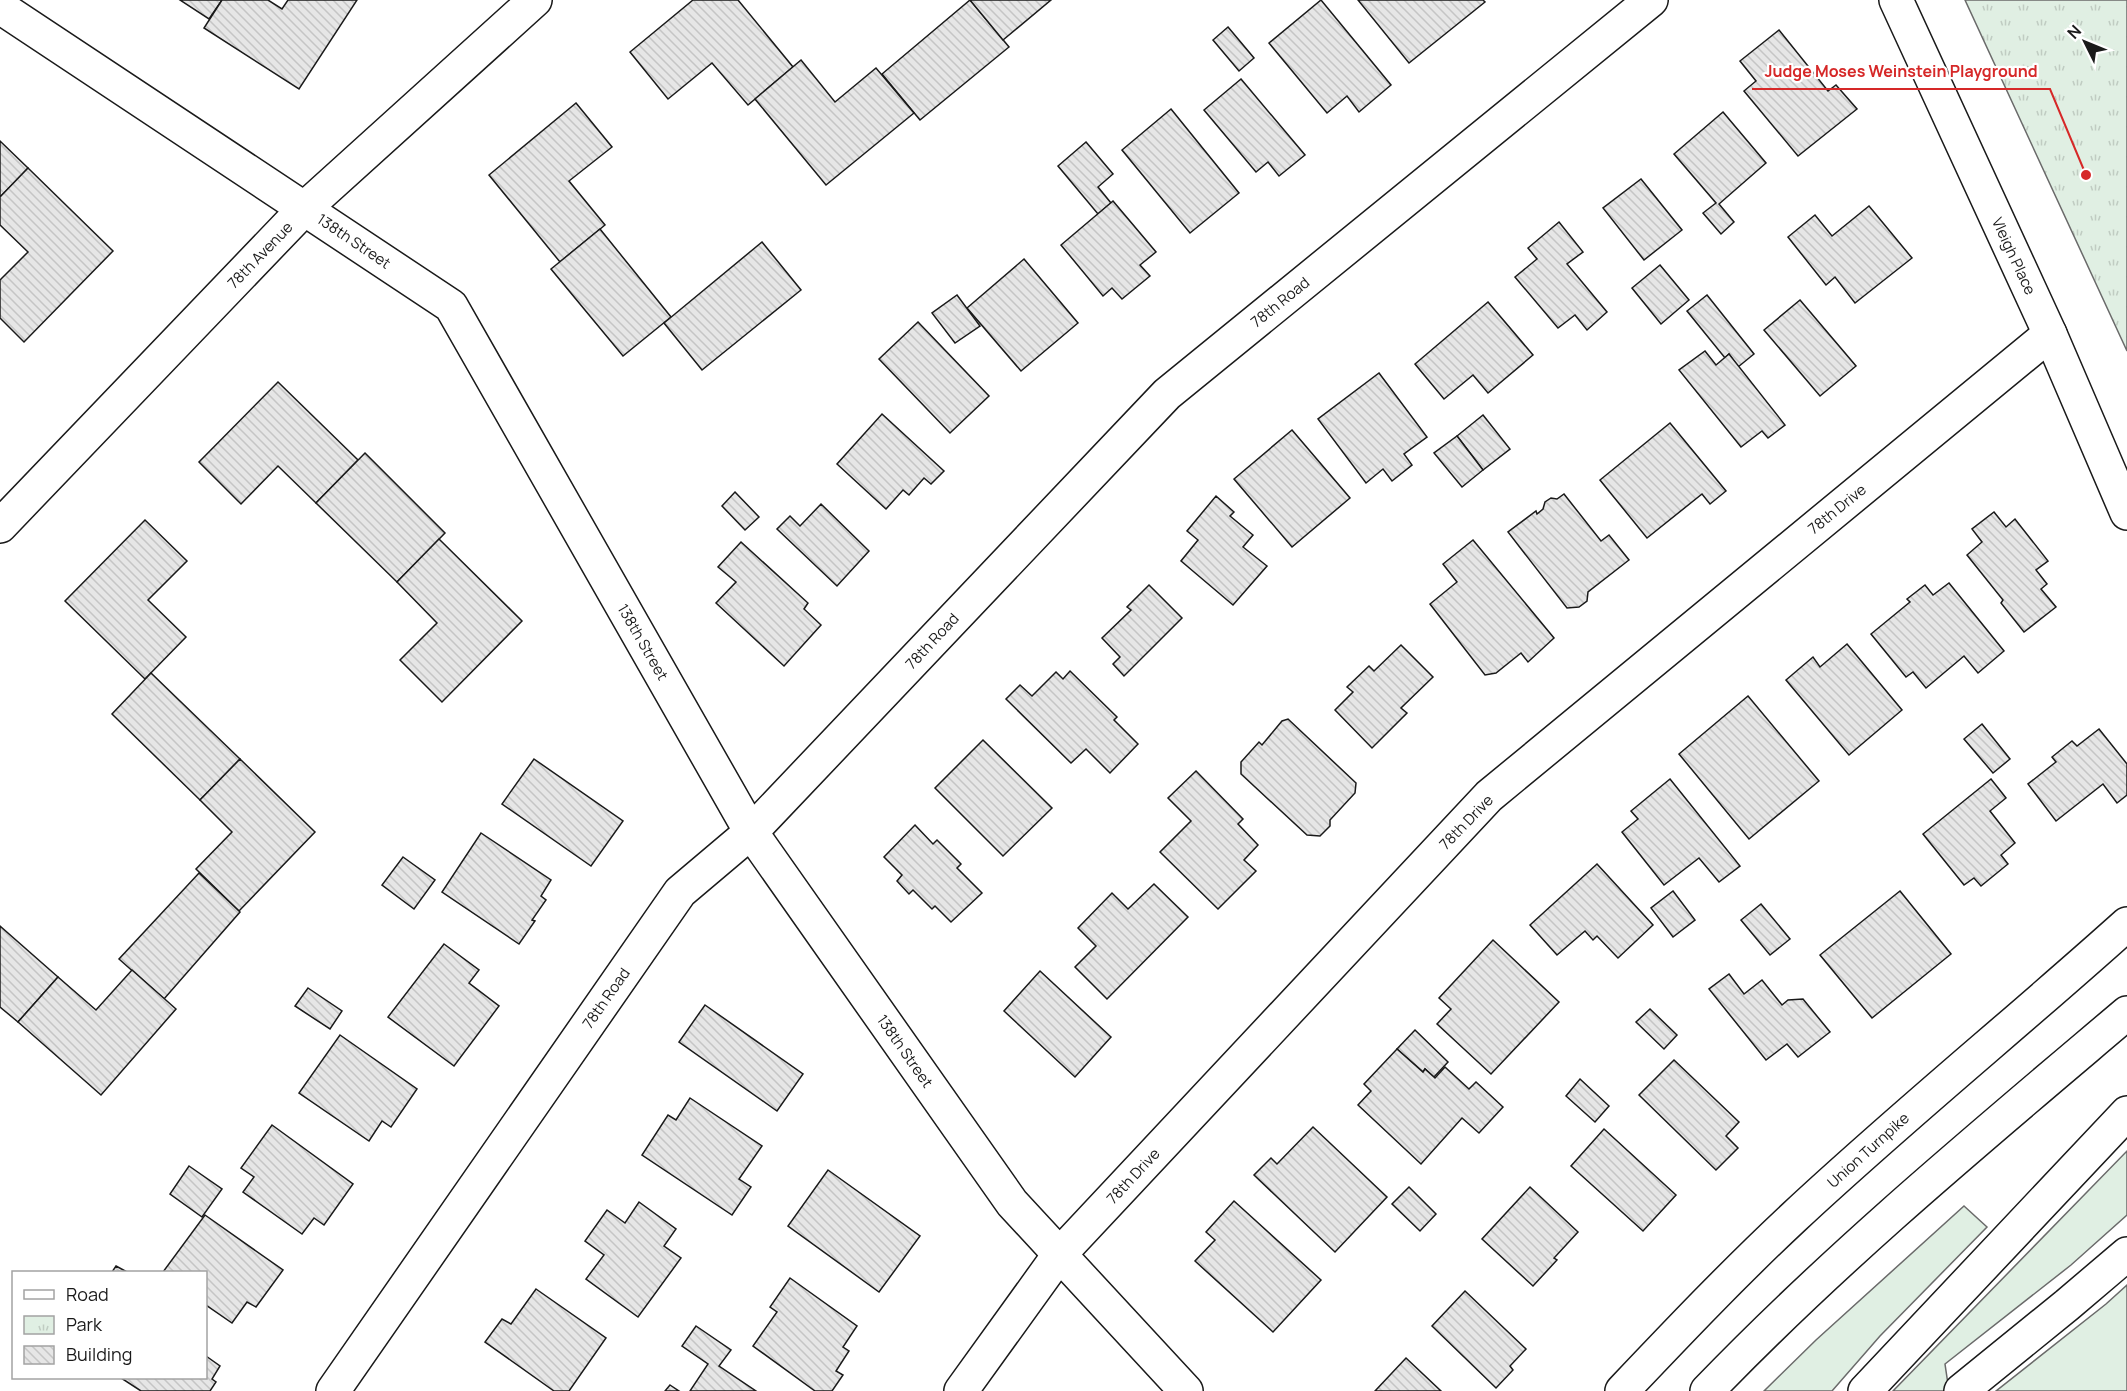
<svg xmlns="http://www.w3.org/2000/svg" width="2127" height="1391" viewBox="0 0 2127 1391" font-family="Manrope,sans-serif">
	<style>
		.green { fill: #e0efe3; stroke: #6a6a6a; stroke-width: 1.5 }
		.park { fill: url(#park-tufts); stroke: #6a6a6a; stroke-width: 1.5 }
		.building { fill: url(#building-back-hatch); stroke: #1a1a1a; stroke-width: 1.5 }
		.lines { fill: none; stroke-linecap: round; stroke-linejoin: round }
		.minor-casing { stroke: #1a1a1a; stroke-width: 36 }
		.tertiary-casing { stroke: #1a1a1a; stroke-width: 36 }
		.primary-casing { stroke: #1a1a1a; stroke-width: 36 }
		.motorway-casing { stroke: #1a1a1a; stroke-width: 36 }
		.minor { stroke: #fff; stroke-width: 33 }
		.tertiary { stroke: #fff; stroke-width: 33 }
		.primary { stroke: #fff; stroke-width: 33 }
		.motorway { stroke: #fff; stroke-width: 33 }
		.labels { text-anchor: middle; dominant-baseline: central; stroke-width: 4.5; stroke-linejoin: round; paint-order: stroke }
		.street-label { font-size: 15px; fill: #1a1a1a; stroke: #fff }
		.leader { fill: none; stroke: #d62828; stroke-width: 2 }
		.callout-dot { fill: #d62828; stroke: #fff; stroke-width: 2 }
		.callout-label { font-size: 16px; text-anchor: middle; font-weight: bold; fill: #d62828; stroke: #fff; stroke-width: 4.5; stroke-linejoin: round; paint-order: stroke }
	</style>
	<defs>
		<pattern id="park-tufts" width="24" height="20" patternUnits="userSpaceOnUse" patternTransform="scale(1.5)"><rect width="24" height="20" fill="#e0efe3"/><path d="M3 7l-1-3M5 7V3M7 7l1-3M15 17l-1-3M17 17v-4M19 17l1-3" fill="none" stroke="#c0ccc2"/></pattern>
		<pattern id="building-back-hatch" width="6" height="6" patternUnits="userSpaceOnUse" patternTransform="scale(1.5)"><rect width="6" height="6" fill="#e6e6e6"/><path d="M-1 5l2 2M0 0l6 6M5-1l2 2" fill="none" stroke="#c5c5c5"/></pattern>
	</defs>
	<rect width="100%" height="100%" fill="#fff"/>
	<g class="green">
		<polygon points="2127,1151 2127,1215 2071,1265 1945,1364 1949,1391 1893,1391"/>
		<polygon points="1964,1206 1987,1227 1880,1336 1832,1391 1764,1391 1816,1340"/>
		<polygon points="2127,1285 2127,1391 1996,1391 2106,1304"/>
	</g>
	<polygon class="park" points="1965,0 2127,0 2127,351"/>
	<g class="building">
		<polygon points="180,0 222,0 209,19"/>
		<polygon points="222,0 268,0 282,9 288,0 357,0 299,89 204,28"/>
		<polygon points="693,0 738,0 793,67 748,105 712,63 668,99 630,52"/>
		<polygon points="970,0 1009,47 920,120 882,74"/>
		<polygon points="970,0 1051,0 1003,40"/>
		<polygon points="1321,0 1391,85 1359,112 1347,96 1327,113 1269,43"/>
		<polygon points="1358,0 1483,0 1485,2 1409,63"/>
		<polygon points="1228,27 1254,58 1239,71 1213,40"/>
		<polygon points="1779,30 1828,91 1836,85 1857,109 1798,156 1744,91 1756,81 1740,61"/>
		<polygon points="801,60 835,102 876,68 914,113 826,185 755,99"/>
		<polygon points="1241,79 1305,155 1279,176 1268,162 1256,172 1204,110"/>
		<polygon points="576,103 612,147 569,181 605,225 560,262 489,175"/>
		<polygon points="1171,109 1239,193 1190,233 1122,150"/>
		<polygon points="1723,112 1766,163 1719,204 1734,222 1721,234 1703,213 1716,203 1674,154"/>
		<polygon points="0,141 28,168 0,197"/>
		<polygon points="1086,142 1113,174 1098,187 1111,203 1098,214 1058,166"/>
		<polygon points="28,168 113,251 24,342 0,318 0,280 28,252 0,225 0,197"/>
		<polygon points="1641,179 1682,230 1644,260 1603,208"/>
		<polygon points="1113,201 1156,252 1140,265 1150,276 1122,299 1112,288 1103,296 1061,245"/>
		<polygon points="1869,206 1912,258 1855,303 1835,277 1826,285 1788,237 1815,215 1832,236"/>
		<polygon points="1559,222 1583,252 1567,264 1607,312 1587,330 1575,315 1558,328 1515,277 1537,259 1528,248"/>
		<polygon points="600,229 671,317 623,356 551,269"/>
		<polygon points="762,242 801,290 702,370 664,323"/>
		<polygon points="1024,259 1078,323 1021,371 967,308"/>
		<polygon points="1660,265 1689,300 1661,324 1632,288"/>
		<polygon points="957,295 980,326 955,343 932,313"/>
		<polygon points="1707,295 1754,354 1738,367 1729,354 1725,358 1687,311"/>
		<polygon points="1800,300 1856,366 1820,396 1764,330"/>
		<polygon points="1488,302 1533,355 1488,393 1473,375 1444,399 1415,364"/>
		<polygon points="918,322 989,396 950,433 879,359"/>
		<polygon points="1705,351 1716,365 1729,354 1785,425 1768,438 1762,431 1741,447 1679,370"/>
		<polygon points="1379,373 1427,437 1404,454 1412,465 1392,481 1383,469 1366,483 1318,419"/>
		<polygon points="278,382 358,460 316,503 278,466 241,504 199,462"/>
		<polygon points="882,414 944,471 931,484 924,478 909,495 903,490 886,509 837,464"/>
		<polygon points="1483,415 1510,449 1483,470 1457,436"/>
		<polygon points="1670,423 1726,491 1710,504 1702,494 1647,538 1600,480"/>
		<polygon points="1292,430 1350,498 1292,547 1234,479"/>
		<polygon points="1457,436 1483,470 1462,487 1434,453"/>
		<polygon points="365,453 445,533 397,582 316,503"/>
		<polygon points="735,492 759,517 745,530 722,506"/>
		<polygon points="1564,494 1601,541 1609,535 1629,560 1588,592 1587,601 1579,607 1567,608 1508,532 1536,511 1537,514 1543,509 1545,502 1551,498 1557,499"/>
		<polygon points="1216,496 1234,512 1230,516 1253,535 1243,547 1267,566 1233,605 1181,561 1198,540 1187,531"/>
		<polygon points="821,504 869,551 837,586 777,529 790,516 800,526"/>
		<polygon points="1994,512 2006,527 2015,519 2048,561 2036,570 2047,584 2041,589 2056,607 2024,632 2001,603 2003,600 1967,555 1982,542 1972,529"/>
		<polygon points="145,520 187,561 148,600 186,637 145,679 65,601"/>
		<polygon points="439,539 522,621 442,702 400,660 437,623 397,582"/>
		<polygon points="1473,540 1554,638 1528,662 1521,653 1496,673 1485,675 1430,604 1457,582 1443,564"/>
		<polygon points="741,542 808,603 804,609 821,625 784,666 716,603 736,582 718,567"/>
		<polygon points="1949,583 2004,651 1978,673 1964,656 1926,688 1913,672 1906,677 1871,634 1910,602 1907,599 1925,585 1933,595"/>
		<polygon points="1149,585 1182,618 1124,676 1113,664 1120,657 1102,638 1131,610 1127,607"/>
		<polygon points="1847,644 1902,710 1849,755 1786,680 1813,657 1820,667"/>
		<polygon points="1401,645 1433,677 1401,708 1407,713 1372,748 1335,710 1353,692 1347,687 1369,666 1374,671"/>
		<polygon points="1070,671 1117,717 1114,720 1138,744 1110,773 1086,749 1071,763 1006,699 1020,685 1032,696 1056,672 1063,679"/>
		<polygon points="151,673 240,759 200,800 112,714"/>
		<polygon points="1748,696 1819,781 1749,839 1679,754"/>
		<polygon points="1288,719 1356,783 1355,793 1330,820 1330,826 1320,836 1307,835 1241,774 1241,762 1259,742 1262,745 1282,721"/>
		<polygon points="1982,724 2010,759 1993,773 1964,739"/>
		<polygon points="2099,729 2127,764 2127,795 2117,803 2103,784 2056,821 2028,784 2056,762 2052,757 2072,741 2077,746"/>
		<polygon points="983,740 1052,808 1003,856 935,788"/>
		<polygon points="240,759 315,832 239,911 196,869 232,832 200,800"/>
		<polygon points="534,759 623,821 591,866 502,804"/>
		<polygon points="1196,771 1243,819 1238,824 1258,845 1244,860 1256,871 1218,909 1160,852 1191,821 1168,798"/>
		<polygon points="1670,779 1740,866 1719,882 1699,858 1664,885 1622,832 1638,819 1631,811"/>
		<polygon points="1991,779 2006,798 1990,811 2015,843 2001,855 2008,864 1981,886 1974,878 1964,885 1923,834"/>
		<polygon points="915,825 933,844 937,840 961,864 957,868 982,893 951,922 935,906 932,909 913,890 909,894 897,881 902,875 884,857"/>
		<polygon points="481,833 551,880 541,896 546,900 532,920 535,921 519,944 442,892"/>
		<polygon points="403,857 435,880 414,909 382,885"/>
		<polygon points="1597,864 1653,925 1618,958 1597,936 1593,940 1585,931 1557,955 1530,925"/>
		<polygon points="199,873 240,912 164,999 119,959"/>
		<polygon points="1154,884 1188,917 1107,999 1075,967 1096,946 1078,928 1112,893 1128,909"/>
		<polygon points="1673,891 1695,920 1673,937 1651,908"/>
		<polygon points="1900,891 1951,954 1872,1018 1820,955"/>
		<polygon points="1761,904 1790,939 1770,955 1741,920"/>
		<polygon points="0,926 58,977 18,1022 0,1007"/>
		<polygon points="1493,940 1559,1002 1491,1074 1437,1024 1451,1009 1439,998"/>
		<polygon points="444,944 479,970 469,983 499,1006 454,1066 388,1017"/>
		<polygon points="132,970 176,1009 101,1095 18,1022 58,977 96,1010"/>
		<polygon points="1040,971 1111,1037 1075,1077 1004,1011"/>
		<polygon points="1729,974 1744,994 1762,980 1782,1005 1788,1000 1803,999 1830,1032 1798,1057 1787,1044 1766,1060 1709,989"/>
		<polygon points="308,988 342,1011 330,1029 295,1006"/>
		<polygon points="705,1005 803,1074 777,1111 679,1042"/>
		<polygon points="1650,1009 1677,1035 1664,1049 1636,1022"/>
		<polygon points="1415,1030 1448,1062 1434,1077 1425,1069 1423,1072 1397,1049"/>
		<polygon points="340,1035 417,1089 391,1127 382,1121 369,1141 299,1093"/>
		<polygon points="1397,1049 1423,1072 1425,1069 1435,1078 1445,1067 1469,1089 1476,1082 1503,1107 1479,1133 1462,1118 1421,1164 1358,1105 1371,1091 1364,1084"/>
		<polygon points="1674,1060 1739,1122 1726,1136 1738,1148 1716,1170 1639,1095"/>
		<polygon points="1580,1079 1609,1106 1595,1122 1566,1096"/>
		<polygon points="690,1098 762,1146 739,1179 751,1187 732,1215 642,1155 668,1115 676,1120"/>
		<polygon points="272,1125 353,1184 324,1225 314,1218 302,1234 243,1192 254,1177 241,1168"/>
		<polygon points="1313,1127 1387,1197 1335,1252 1254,1175 1271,1158 1277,1164"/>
		<polygon points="1604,1129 1676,1195 1643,1231 1571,1166"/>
		<polygon points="189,1166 222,1189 202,1217 170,1194"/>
		<polygon points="828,1170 920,1236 879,1292 788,1226"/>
		<polygon points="1409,1187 1436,1214 1420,1231 1392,1204"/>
		<polygon points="1530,1187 1578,1232 1554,1258 1557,1260 1533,1286 1482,1239"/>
		<polygon points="1234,1201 1321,1280 1273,1332 1195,1261 1215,1240 1206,1232"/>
		<polygon points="639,1202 676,1229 664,1246 681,1258 638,1317 586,1279 604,1255 585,1241 607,1210 625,1223"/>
		<polygon points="205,1215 283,1270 256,1307 247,1302 232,1323 206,1305 206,1272 163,1272"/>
		<polygon points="116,1266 127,1272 112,1272"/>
		<polygon points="790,1278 857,1326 843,1347 849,1351 836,1371 843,1375 832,1391 815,1391 753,1346 777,1312 770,1307"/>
		<polygon points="536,1289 606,1338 569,1391 554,1391 485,1342 502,1319 511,1324"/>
		<polygon points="1465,1291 1526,1349 1510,1366 1513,1370 1496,1388 1432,1326"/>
		<polygon points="696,1326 731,1350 719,1366 756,1391 690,1391 708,1364 682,1346"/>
		<polygon points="206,1356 220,1366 212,1379 216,1382 210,1391 141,1391 121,1378 206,1378"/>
		<polygon points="1406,1358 1441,1391 1375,1391"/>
		<polygon points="670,1385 679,1391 665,1391"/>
	</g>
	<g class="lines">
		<g class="minor-casing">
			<g id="minor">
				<polyline points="1896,0 2050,334 2127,513"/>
				<polyline points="0,7 451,306 751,832 1012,1203 1186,1391"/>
				<polyline points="0,526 305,208 535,0"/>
				<polyline points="333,1391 680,892 751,832 1167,394 1651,0"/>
				<polyline points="961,1391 1059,1255 1489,796 2050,334"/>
			</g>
		</g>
		<g class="tertiary-casing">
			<path id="tertiary" d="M1622,1391C1678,1332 1734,1273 1794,1217C1902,1116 2017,1023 2127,924"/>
		</g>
		<g class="primary-casing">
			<path id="primary" d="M1707,1391C1838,1255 1983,1135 2127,1013"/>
		</g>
		<g class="motorway-casing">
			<g id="motorway">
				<polyline points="1865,1391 2127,1113"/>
				<polyline points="1961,1391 2067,1305 2127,1254"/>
			</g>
		</g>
		<use href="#minor" class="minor"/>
		<use href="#tertiary" class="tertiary"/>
		<use href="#primary" class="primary"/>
		<use href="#motorway" class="motorway"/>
	</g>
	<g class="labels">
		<g class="street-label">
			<text transform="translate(354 241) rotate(34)">138th Street</text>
			<text transform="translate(260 255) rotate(-46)">78th Avenue</text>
			<text transform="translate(2014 256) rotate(65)">Vleigh Place</text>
			<text transform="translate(1280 302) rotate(-39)">78th Road</text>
			<text transform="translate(1837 509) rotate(-39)">78th Drive</text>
			<text transform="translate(932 641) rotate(-47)">78th Road</text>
			<text transform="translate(643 642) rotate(60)">138th Street</text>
			<text transform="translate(1466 822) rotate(-46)">78th Drive</text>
			<text transform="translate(606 998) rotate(-55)">78th Road</text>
			<text transform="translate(905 1051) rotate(55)">138th Street</text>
			<text transform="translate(1868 1150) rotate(-42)">Union Turnpike</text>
			<text transform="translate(1133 1176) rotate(-47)">78th Drive</text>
		</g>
	</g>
	<path class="leader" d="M2086 175L2050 89H1752"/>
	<circle class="callout-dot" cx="2086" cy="175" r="6"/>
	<g class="callout-label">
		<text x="1901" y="77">Judge Moses Weinstein Playground</text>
	</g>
	<rect x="12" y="1271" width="195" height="108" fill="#ffffff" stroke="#a3a3a3" stroke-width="1.5"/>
	<rect x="24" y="1290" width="30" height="9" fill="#ffffff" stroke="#a3a3a3" stroke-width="1.5"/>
	<text x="66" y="1301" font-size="18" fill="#1a1a1a">Road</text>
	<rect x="24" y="1316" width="30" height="18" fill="url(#park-tufts)" stroke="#a3a3a3" stroke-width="1.5"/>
	<text x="66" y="1331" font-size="18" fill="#1a1a1a">Park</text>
	<rect x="24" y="1346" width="30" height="18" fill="url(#building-back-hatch)" stroke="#a3a3a3" stroke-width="1.5"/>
	<text x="66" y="1361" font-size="18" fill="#1a1a1a">Building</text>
	<g transform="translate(2085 42) rotate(313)" stroke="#ffffff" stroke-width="4.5" paint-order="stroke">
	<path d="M0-4.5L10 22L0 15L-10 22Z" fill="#1a1a1a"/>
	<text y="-9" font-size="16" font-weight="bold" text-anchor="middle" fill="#1a1a1a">N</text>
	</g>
</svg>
